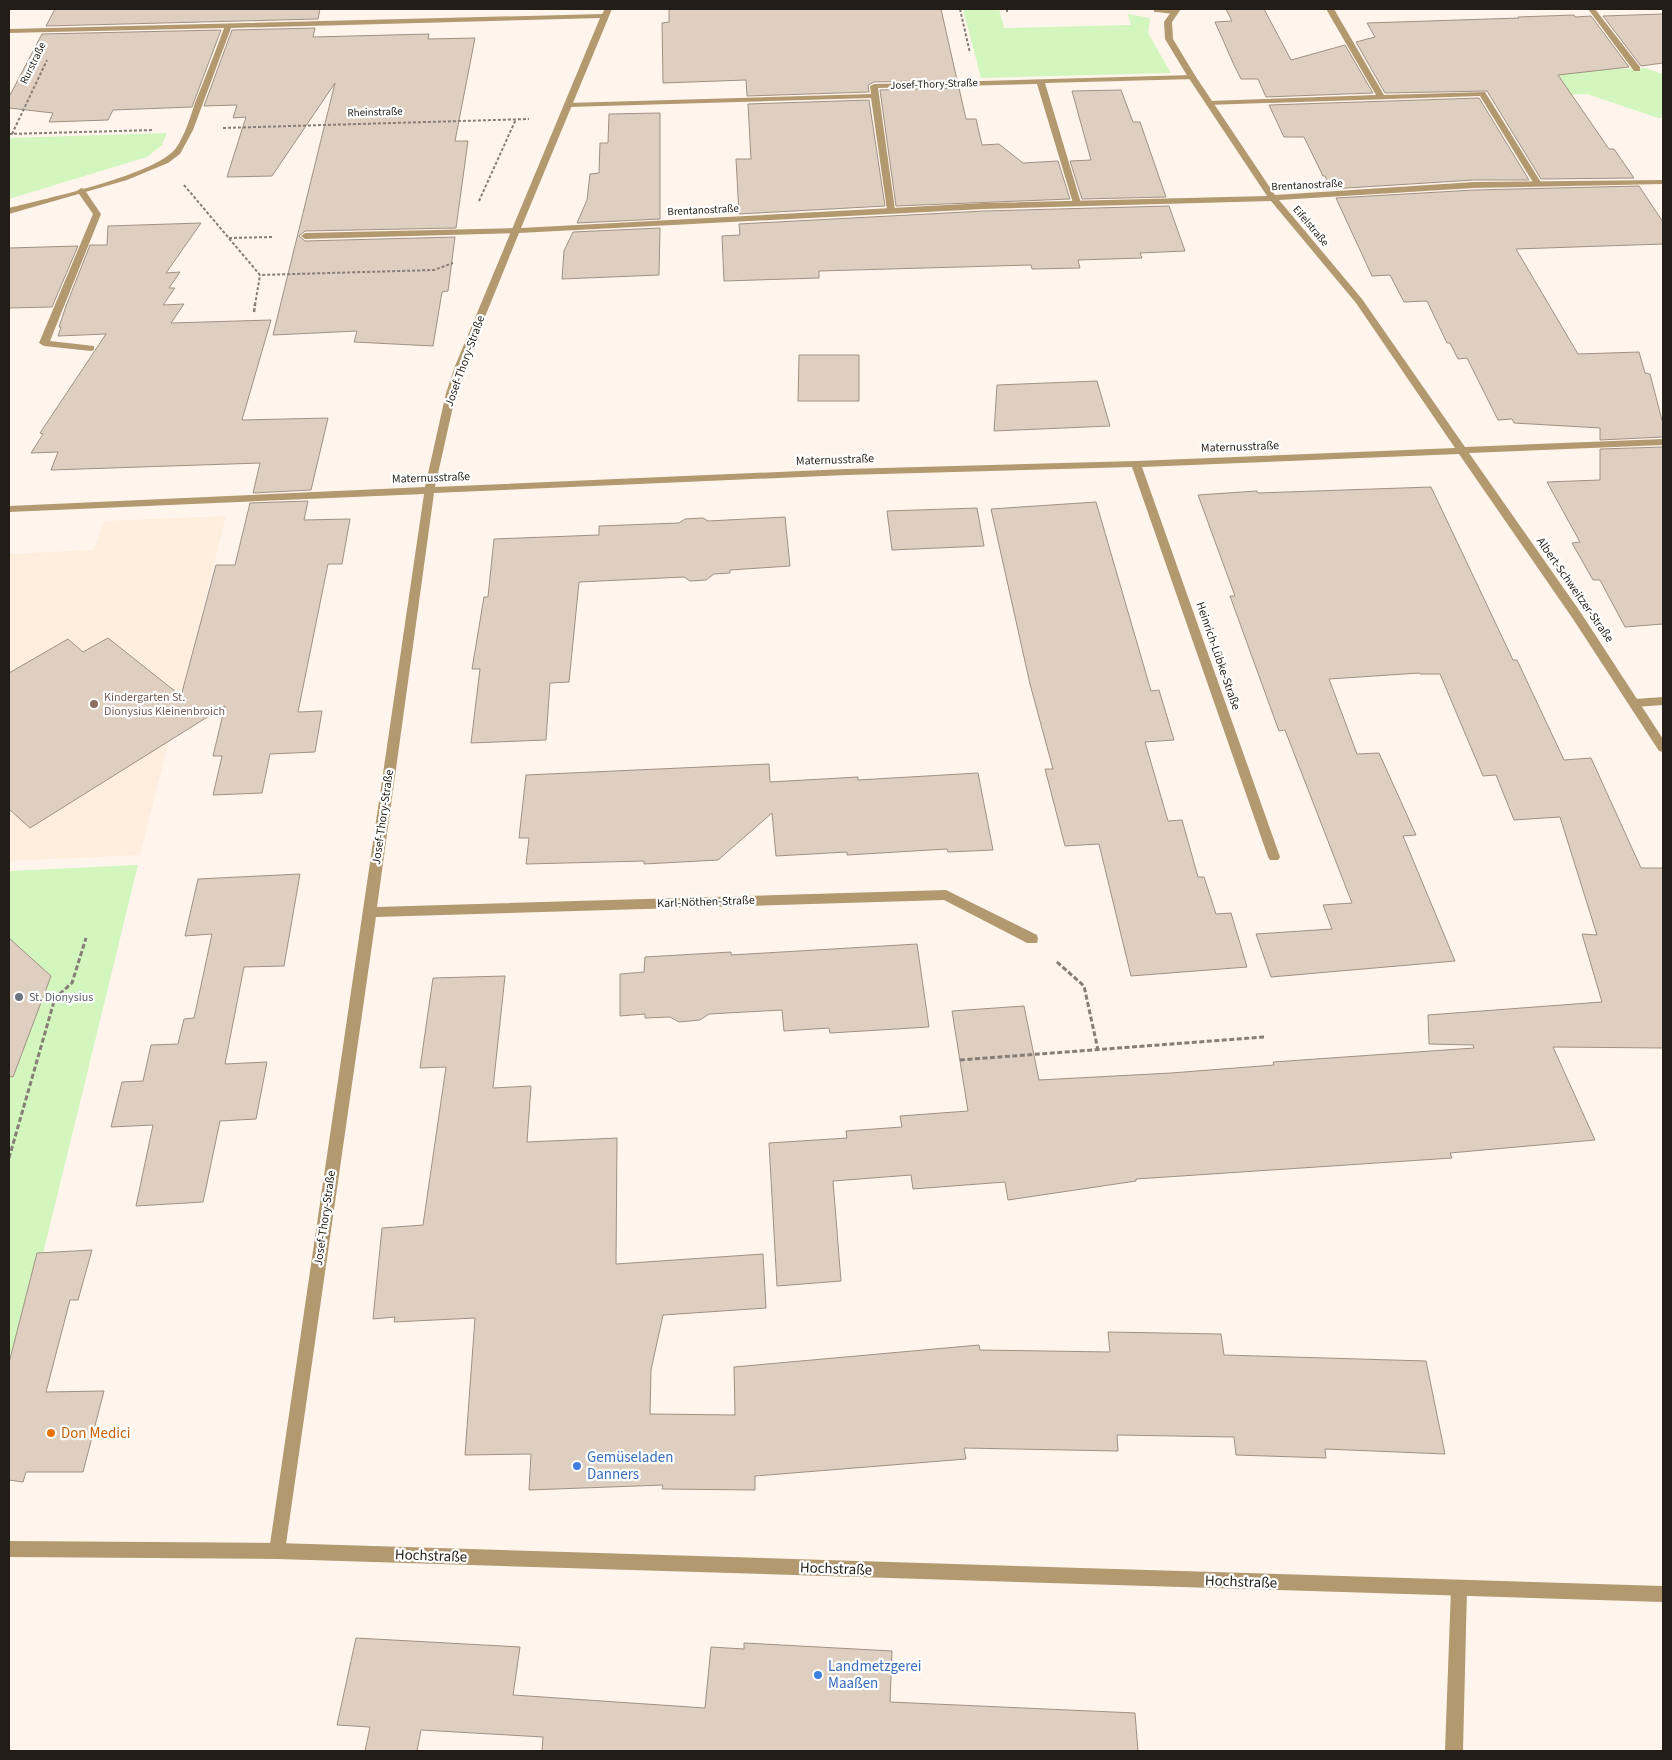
<svg xmlns="http://www.w3.org/2000/svg" width="1672" height="1760" viewBox="0 0 1672 1760" font-family="'Source Sans 3',sans-serif">
	<style>
		.built { fill: #ffeddd }
		.green { fill: #d2f6be }
		.building { fill: #dfcfc1; stroke: #a09184 }
		.lines { fill: none; stroke-linecap: round; stroke-linejoin: round }
		.path-far2 { stroke: #867e77; stroke-width: 2; stroke-dasharray: 3 2; stroke-linecap: butt }
		.path-far1 { stroke: #867e77; stroke-width: 2.5; stroke-dasharray: 4 2; stroke-linecap: butt }
		.path { stroke: #867e77; stroke-width: 3; stroke-dasharray: 5 2.5; stroke-linecap: butt }
		.service { fill: #b39970; fill-rule: evenodd }
		.minor { fill: #b39970; fill-rule: evenodd }
		.tertiary { fill: #b39970; fill-rule: evenodd }
		.education-dot { fill: #8d6e63; stroke: #fff; stroke-width: 2 }
		.worship-dot { fill: #6b7280; stroke: #fff; stroke-width: 2 }
		.food-dot { fill: #e8710a; stroke: #fff; stroke-width: 2 }
		.shop-dot { fill: #3f7fe0; stroke: #fff; stroke-width: 2 }
		.labels { text-anchor: middle; dominant-baseline: central; stroke-width: 4.5; stroke-linejoin: round; paint-order: stroke }
		.far-street-label { font-size: 11px; fill: #231d18; stroke: #fff }
		.street-label { font-size: 12px; fill: #231d18; stroke: #fff }
		.education-label { font-size: 12px; fill: #785e54; stroke: #fff; text-anchor: start }
		.worship-label { font-size: 12px; fill: #5b616d; stroke: #fff; text-anchor: start }
		.near-food-label { font-size: 15px; fill: #c56008; stroke: #fff; text-anchor: start }
		.near-shop-label { font-size: 15px; fill: #366cbe; stroke: #fff; text-anchor: start }
		.near-street-label { font-size: 15px; fill: #231d18; stroke: #fff }
	</style>
	<rect width="100%" height="100%" fill="#fff5ec"/>
	<polygon class="built" points="226,516 140,855 9,861 9,554 94,550 104,521"/>
	<g class="green">
		<polygon points="963,9 999,9 1004,28 1131,25 1128,14 1150,18 1148,33 1171,73 981,78"/>
		<polygon points="1645,68 1663,74 1663,118 1658,118 1587,94 1493,97 1479,73"/>
		<polygon points="167,133 162,145 147,157 9,199 9,138"/>
		<polygon points="138,865 9,1393 9,871"/>
	</g>
	<g class="building">
		<polygon points="55,9 320,9 318,19 46,26"/>
		<polygon points="669,9 941,9 957,80 874,82 868,85 869,92 747,96 746,80 663,83 662,23 669,22"/>
		<polygon points="1226,9 1264,9 1291,60 1345,45 1373,93 1266,97 1258,79 1241,79 1234,65 1215,22 1232,21"/>
		<polygon points="1663,14 1663,63 1641,66 1603,16"/>
		<polygon points="1574,15 1575,17 1591,16 1629,67 1558,75 1609,149 1614,149 1634,178 1541,179 1487,91 1385,93 1356,42 1375,37 1367,23 1519,18 1518,17"/>
		<polygon points="315,28 313,37 429,34 428,39 475,38 455,141 468,141 456,228 305,231 299,236 305,241 455,237 448,291 442,292 433,346 354,342 357,331 273,335 335,83 272,176 227,177 246,117 233,118 237,105 204,106 232,30"/>
		<polygon points="221,30 192,107 113,110 108,120 49,122 53,113 9,108 9,97 42,34"/>
		<polygon points="959,88 966,119 976,119 982,145 999,144 1023,163 1058,161 1070,199 896,206 880,90"/>
		<polygon points="1121,90 1133,122 1140,122 1166,197 1082,199 1070,161 1091,160 1072,91"/>
		<polygon points="1479,98 1529,180 1474,180 1331,189 1325,176 1323,176 1304,137 1284,137 1269,105"/>
		<polygon points="869,100 885,206 739,214 736,159 751,159 748,104"/>
		<polygon points="660,113 660,219 577,223 587,200 590,174 599,173 600,143 608,143 609,114"/>
		<polygon points="1639,186 1663,222 1663,244 1516,249 1578,354 1639,352 1645,373 1650,374 1663,424 1663,437 1600,440 1600,428 1514,423 1512,419 1498,420 1467,358 1458,359 1450,343 1447,343 1427,301 1404,302 1390,275 1372,276 1336,198 1474,190"/>
		<polygon points="1169,206 1185,251 1140,253 1142,258 1078,260 1080,268 1032,269 1031,265 819,271 819,278 724,281 722,236 740,235 739,224 984,211"/>
		<polygon points="201,223 166,273 180,272 169,288 175,288 163,305 184,304 171,323 271,320 242,420 328,418 311,490 253,493 260,463 51,470 58,452 31,453 43,434 40,433 106,334 58,336 61,327 59,327 66,306 90,245 107,245 108,226"/>
		<polygon points="660,228 659,275 562,279 564,251 573,232"/>
		<polygon points="78,246 52,307 9,308 9,248"/>
		<polygon points="799,355 859,355 859,401 798,401"/>
		<polygon points="1097,381 1110,426 994,431 997,385"/>
		<polygon points="1663,447 1663,624 1625,627 1600,580 1593,580 1572,543 1580,542 1547,482 1600,480 1600,449"/>
		<polygon points="1431,487 1513,660 1517,660 1564,760 1591,758 1641,868 1663,868 1663,1048 1553,1047 1595,1140 1450,1153 1452,1158 1136,1179 1136,1181 1008,1200 1005,1182 913,1189 911,1175 833,1181 841,1281 777,1286 769,1143 847,1138 846,1131 902,1127 900,1116 968,1111 952,1011 1024,1006 1039,1080 1171,1073 1274,1065 1273,1062 1474,1048 1473,1045 1429,1044 1428,1015 1602,1002 1582,934 1597,935 1560,817 1514,820 1496,775 1483,776 1440,674 1420,674 1419,673 1329,679 1357,754 1379,753 1416,835 1403,836 1455,961 1271,977 1256,934 1332,929 1323,905 1352,903 1285,730 1279,731 1230,596 1235,596 1198,495 1257,491 1258,493"/>
		<polygon points="308,501 304,520 350,519 342,564 328,564 298,712 322,711 315,752 270,754 262,793 213,795 222,756 213,756 225,706 30,828 9,809 9,673 68,639 83,652 108,638 181,696 216,565 235,565 250,503"/>
		<polygon points="1096,502 1151,691 1159,690 1174,740 1145,742 1168,821 1182,820 1198,877 1204,877 1216,914 1231,913 1247,967 1131,976 1099,844 1065,846 1045,769 1053,769 1030,684 991,509"/>
		<polygon points="977,508 984,546 892,550 887,511"/>
		<polygon points="785,517 790,566 730,570 730,573 714,574 706,580 690,581 684,577 579,582 569,682 550,683 546,740 471,743 480,669 472,669 484,597 488,597 494,539 599,535 599,526 679,523 685,519 703,518 708,521"/>
		<polygon points="769,764 770,782 858,777 858,780 978,773 993,850 948,852 947,849 847,855 847,852 776,856 772,813 718,860 644,864 644,861 526,864 529,838 519,838 526,775"/>
		<polygon points="300,874 284,966 244,967 225,1064 267,1062 256,1119 220,1121 203,1202 136,1206 153,1125 111,1127 122,1082 143,1081 151,1045 178,1044 184,1019 194,1018 212,934 185,936 198,879"/>
		<polygon points="9,938 51,976 13,1077 9,1076"/>
		<polygon points="917,944 929,1027 830,1033 829,1028 784,1031 782,1010 709,1014 700,1020 679,1022 670,1017 645,1018 645,1014 620,1016 620,974 644,972 645,957 731,952 731,955"/>
		<polygon points="505,976 493,1088 531,1086 527,1142 617,1138 616,1264 763,1254 766,1308 663,1315 651,1370 650,1414 735,1415 734,1367 979,1345 980,1350 1110,1352 1108,1332 1221,1334 1224,1355 1426,1361 1445,1454 1325,1449 1326,1458 1236,1455 1234,1437 1117,1435 1118,1451 964,1448 966,1459 755,1476 755,1490 662,1489 663,1485 529,1490 531,1454 465,1455 475,1318 394,1322 395,1317 373,1319 382,1228 423,1225 446,1067 420,1068 433,978"/>
		<polygon points="92,1250 78,1300 70,1300 46,1392 104,1391 83,1472 26,1472 23,1482 9,1480 9,1363 37,1253"/>
		<polygon points="356,1638 520,1647 513,1695 705,1708 711,1647 744,1649 744,1643 892,1651 890,1702 1135,1713 1138,1751 542,1751 543,1737 421,1730 417,1751 365,1751 370,1727 337,1725"/>
	</g>
	<g class="lines">
		<g class="path-far2">
			<polyline points="960,9 970,53"/>
			<polyline points="1007,9 1007,12"/>
			<polyline points="223,128 529,119"/>
			<polyline points="9,134 154,130"/>
			<polyline points="12,134 47,60"/>
			<polyline points="184,185 260,275 434,270 453,263"/>
			<polyline points="479,201 516,119"/>
			<polyline points="229,238 273,237"/>
			<polyline points="255,305 260,275"/>
		</g>
		<polyline class="path-far1" points="254,312 255,304"/>
		<g class="path">
			<polyline points="1057,962 1084,986 1098,1050"/>
			<polyline points="960,1060 1264,1037"/>
			<polyline points="9,1158 55,998 72,983 86,938"/>
		</g>
		<g class="service">
			<polygon points="1154,9 1173,10 1177,12 1173,14 1157,12 1154,12"/>
			<polygon points="1326,9 1334,9 1384,95 1485,92 1542,184 1541,186 1534,184 1480,96 1207,105 1206,103 1210,101 1376,95"/>
			<polygon points="1588,9 1595,9 1640,67 1640,71 1634,71"/>
			<polygon points="1192,75 1196,77 1195,79 1045,83 1081,203 1077,206 1073,203 1037,84 878,88 895,210 891,213 887,210 871,98 568,107 564,105 568,103 871,94 870,86 874,84"/>
			<polygon points="81,188 84,189 101,214 50,341 94,346 94,350 91,351 44,346 39,343 93,214 77,191"/>
			<polygon points="516,228 519,229 519,233 305,239 301,236 305,233"/>
			<polygon points="1663,697 1663,705 1635,707 1629,703 1635,699"/>
			<polygon points="1459,1580 1465,1582 1467,1588 1463,1751 1445,1751 1451,1588 1453,1582"/>
		</g>
		<path class="minor" d="M605,9H612L521,228L984,203L1267,196L1188,77L1165,39L1164,22L1173,9H1181L1172,22L1173,39L1196,77L1275,195L1474,182L1663,180V184L1474,188L1279,200L1362,299L1465,447L1663,439V445L1469,453L1581,613L1663,739V752L1659,751L1573,619L1459,454L1142,467L1280,857L1278,860H1270L1268,857L1132,467L846,475L434,493L377,907L946,890L1037,935L1038,939L1037,943H1027L944,900L376,917L285,1551L283,1557L277,1559L271,1557L269,1551L424,494L9,512V506L425,487L446,393L455,366L600,18L231,28L193,130L180,154L168,163L127,180L9,214V208C44,199 156,175 176,148C185,135 190,118 195,103C205,78 215,53 224,28L9,33V29L602,14ZM1271,201L1356,303L1455,448L1136,461L846,469L435,487L456,393L465,366L519,233L984,209Z"/>
		<polygon class="tertiary" points="9,1541 277,1543 1663,1586 1663,1602 277,1559 9,1557"/>
	</g>
	<circle class="education-dot" cx="94" cy="704" r="5"/>
	<circle class="worship-dot" cx="19" cy="997" r="5"/>
	<circle class="food-dot" cx="51" cy="1433" r="5"/>
	<g class="shop-dot">
		<circle cx="577" cy="1466" r="5"/>
		<circle cx="818" cy="1675" r="5"/>
	</g>
	<g class="labels">
		<g class="far-street-label">
			<text transform="translate(33 63) rotate(-64)">Rurstraße</text>
			<text transform="translate(934 84) rotate(-2)">Josef-Thory-Straße</text>
			<text transform="translate(375 112) rotate(-2)">Rheinstraße</text>
			<text transform="translate(1307 185) rotate(-3)">Brentanostraße</text>
			<text transform="translate(703 210) rotate(-3)">Brentanostraße</text>
			<text transform="translate(1311 226) rotate(50)">Eifelstraße</text>
		</g>
		<g class="street-label">
			<text transform="translate(465 361) rotate(-70)">Josef-Thory-Straße</text>
			<text transform="translate(1240 447) rotate(-2)">Maternusstraße</text>
			<text transform="translate(835 460) rotate(-2)">Maternusstraße</text>
			<text transform="translate(431 478) rotate(-2)">Maternusstraße</text>
			<text transform="translate(1575 590) rotate(55)">Albert-Schweitzer-Straße</text>
			<text transform="translate(1218 656) rotate(71)">Heinrich-Lübke-Straße</text>
			<text transform="translate(383 817) rotate(-82)">Josef-Thory-Straße</text>
			<text transform="translate(706 902) rotate(-2)">Karl-Nöthen-Straße</text>
			<text transform="translate(325 1218) rotate(-82)">Josef-Thory-Straße</text>
		</g>
		<g class="education-label">
			<text x="104" y="697">Kindergarten St.<tspan x="104" dy="14">Dionysius Kleinenbroich</tspan></text>
		</g>
		<g class="worship-label">
			<text x="29" y="997">St. Dionysius</text>
		</g>
		<g class="near-food-label">
			<text x="61" y="1433">Don Medici</text>
		</g>
		<g class="near-shop-label">
			<text x="587" y="1457">Gemüseladen<tspan x="587" dy="17">Danners</tspan></text>
			<text x="828" y="1666">Landmetzgerei<tspan x="828" dy="17">Maaßen</tspan></text>
		</g>
		<g class="near-street-label">
			<text transform="translate(431 1556) rotate(2)">Hochstraße</text>
			<text transform="translate(836 1569) rotate(2)">Hochstraße</text>
			<text transform="translate(1241 1582) rotate(2)">Hochstraße</text>
		</g>
	</g>
	<rect width="1672" height="1760" fill="none" stroke="#231d18" stroke-width="20"/>
</svg>
